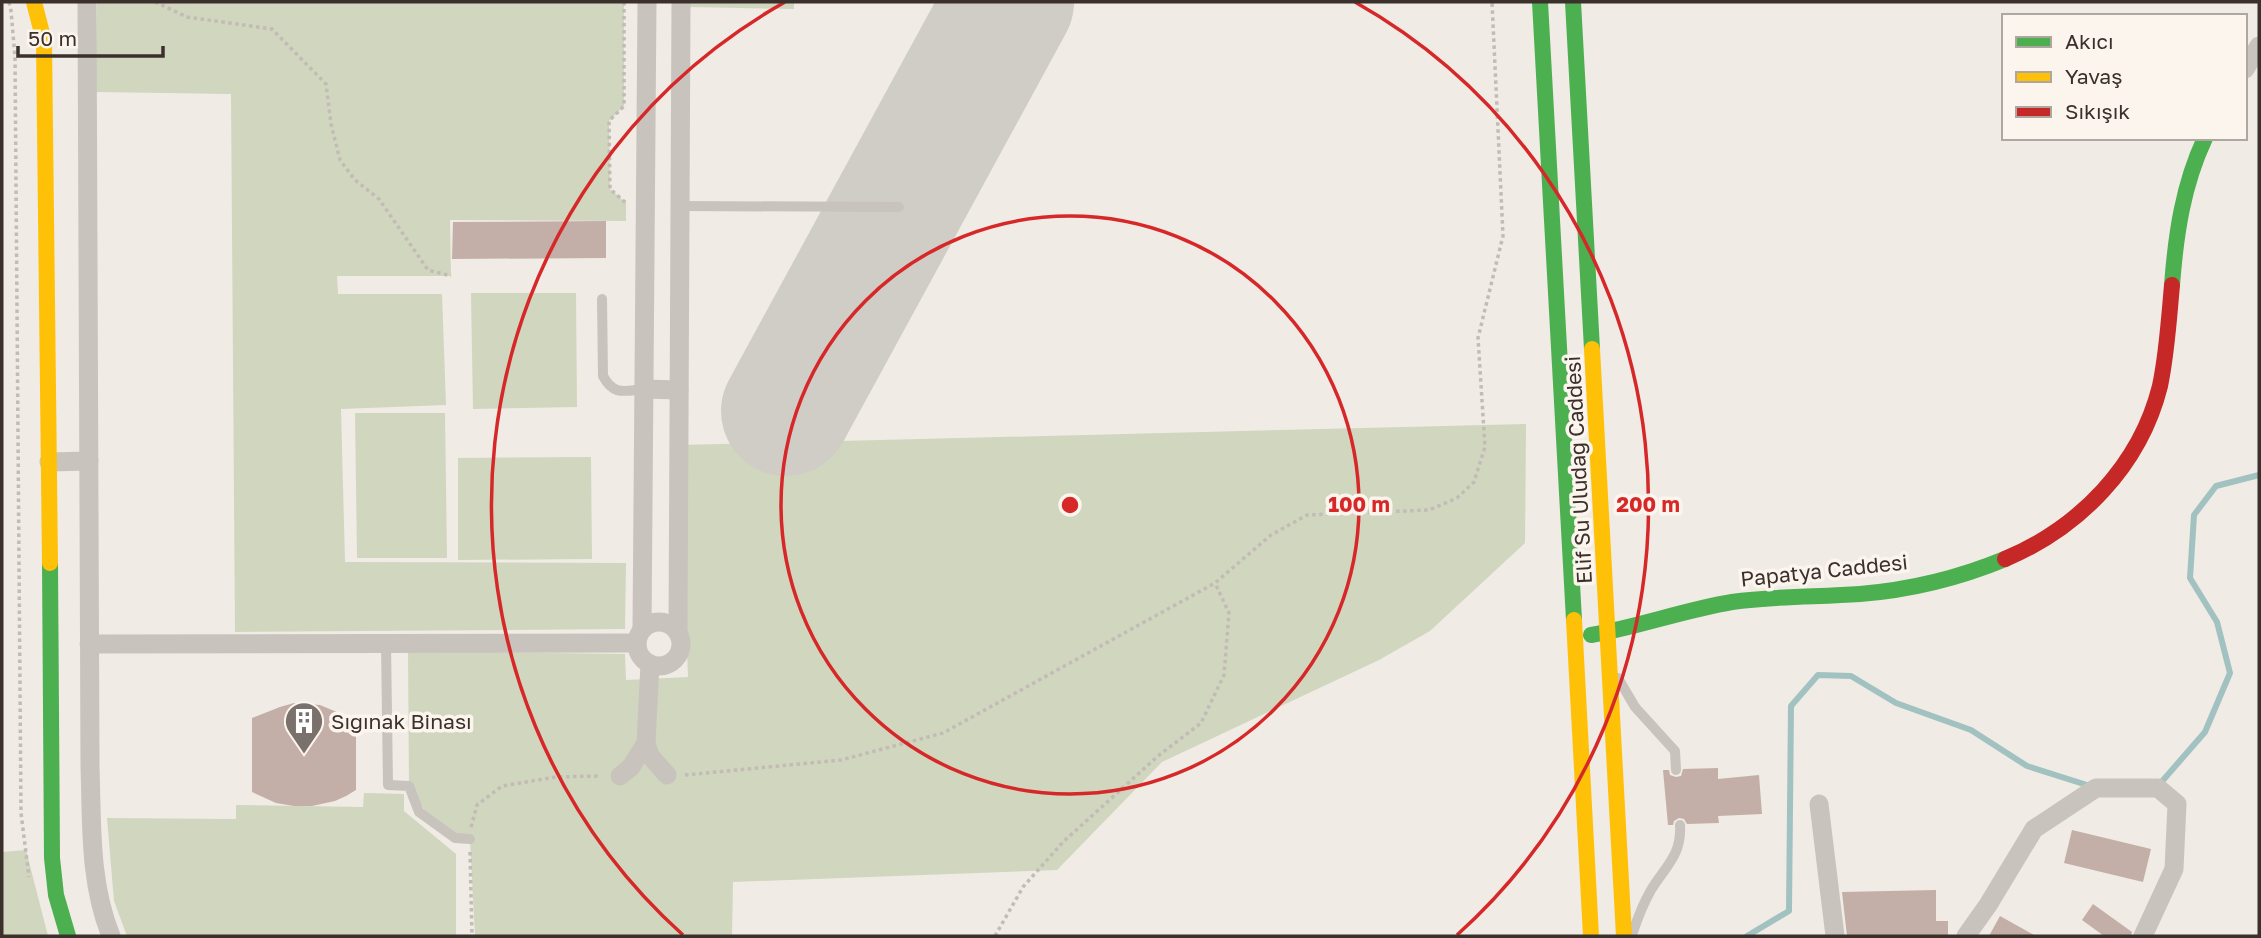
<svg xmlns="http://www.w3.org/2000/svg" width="2261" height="938" viewBox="0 0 2261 938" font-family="'Golos Text',sans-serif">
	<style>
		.green { fill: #d1d6bf }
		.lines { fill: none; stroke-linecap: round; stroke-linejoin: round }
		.stream { stroke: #a1c2c1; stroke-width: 6 }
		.runway { stroke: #d0ccc6; stroke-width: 130 }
		.building { fill: #c3afa7 }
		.path { stroke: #c2bbb6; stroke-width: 3.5; stroke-dasharray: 3.5 3.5; stroke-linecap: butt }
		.lane { stroke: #c9c3be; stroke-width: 10 }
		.street { stroke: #c9c3be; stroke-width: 19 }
		.fast { stroke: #4caf50; stroke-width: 16 }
		.slow { stroke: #ffc107; stroke-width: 16 }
		.jam { stroke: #c62828; stroke-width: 16 }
		.ring { fill: none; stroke: #d62828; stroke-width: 3.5 }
		.labels { text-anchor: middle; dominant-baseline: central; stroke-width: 7; stroke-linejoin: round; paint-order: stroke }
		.street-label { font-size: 21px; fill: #3b302b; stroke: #fbf5ee }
		.poi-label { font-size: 21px; fill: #3b302b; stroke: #fbf5ee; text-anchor: start }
		.centre { fill: #d62828; stroke: #fbf5ee; stroke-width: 3.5 }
		.ring-label { font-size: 21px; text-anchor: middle; font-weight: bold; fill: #d62828; stroke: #fbf5ee; stroke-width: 7; stroke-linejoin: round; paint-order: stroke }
	</style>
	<rect width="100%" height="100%" fill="#f0ebe5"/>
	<g class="green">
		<polygon points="97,2 624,2 624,106 609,121 610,189 626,203 626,221 450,220 451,276 337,276 338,294 442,294 446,405 341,409 345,562 626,563 625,629 235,632 231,94 95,92"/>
		<polygon points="688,2 794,2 794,9 688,7"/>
		<polygon points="471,293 576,293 577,407 473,409"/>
		<polygon points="355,413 445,413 447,558 357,558"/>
		<polygon points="1526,424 1525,543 1430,631 1379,660 1162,762 1057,870 733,882 732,936 475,936 470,839 454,833 427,814 409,786 408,651 625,654 626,680 688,677 679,445"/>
		<polygon points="591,457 592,559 458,560 458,458"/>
		<polygon points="364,793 404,794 404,811 456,854 456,936 127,936 114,901 107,818 236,819 236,805 363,807"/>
		<polygon points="26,850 48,936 2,936 2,852"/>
	</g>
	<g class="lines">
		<g class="stream">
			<polyline points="2158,786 2205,732 2230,673 2217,622 2190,578 2194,515 2216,486 2259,475"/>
			<polyline points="1747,936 1789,911 1791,706 1818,675 1851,676 1896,703 1971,730 2027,766 2090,786"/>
		</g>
		<polyline class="runway" points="786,411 1009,2"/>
	</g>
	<g class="building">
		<polygon points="606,221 606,258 452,259 453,222"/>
		<polygon points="294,703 320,705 356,720 356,790 346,796 335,801 312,806 294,806 276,803 252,792 252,718 280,707"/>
		<polygon points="1718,768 1718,779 1759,775 1762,814 1718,816 1719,823 1687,824 1684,819 1679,818 1674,821 1673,825 1668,825 1663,770 1669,770 1670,775 1676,777 1681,776 1683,769"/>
		<polygon points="2072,830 2151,849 2143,882 2064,863"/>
		<polygon points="1936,890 1936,921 1948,921 1948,936 1847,936 1842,892"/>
		<polygon points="2093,904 2132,932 2131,936 2104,936 2082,920"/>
		<polygon points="2000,916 2036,936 1989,936"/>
	</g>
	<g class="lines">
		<g class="path">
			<polyline points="9,2 11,11 15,57 21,813 29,877"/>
			<polyline points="155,2 187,17 272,29 326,84 331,124 340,160 355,180 379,199 428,270 451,276"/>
			<polyline points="624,2 624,106 609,121 610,189 626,203"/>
			<polyline points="685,775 841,760 943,733 1215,583 1271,535 1307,515 1429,510 1457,498 1474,482 1485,447 1478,338 1503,236 1492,2"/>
			<polyline points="471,827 477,805 502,786 556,777 600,776"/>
			<polyline points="470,852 472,936"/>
			<polyline points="995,936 1023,887 1063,842 1158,756 1201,723 1224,675 1229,613 1215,583"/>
		</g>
		<g class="lane">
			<polyline points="680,206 899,207"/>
			<path d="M602,299L603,376C614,396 624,391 644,389"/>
			<polyline points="386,644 388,785 409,786 419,812 455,838 470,839"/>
			<polyline points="1618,678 1635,707 1675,751 1676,770"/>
			<path d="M1633,932C1638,917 1643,904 1651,890C1665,867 1682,855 1680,825"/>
		</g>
		<g class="street">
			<path d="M87,2L90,766C92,823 89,882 111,936"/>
			<polyline points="2245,69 2259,46"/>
			<polyline points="644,389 679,390"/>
			<polyline points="49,462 89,461"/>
			<circle cx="659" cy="644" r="22"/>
			<polyline points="642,629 647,2"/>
			<polyline points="678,633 681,2"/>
			<polyline points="89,644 637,643"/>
			<polyline points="650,664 646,743 650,756 667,775"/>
			<polyline points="620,776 631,767 646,743"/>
			<polyline points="1819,804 1835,936"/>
			<polyline points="1966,936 1988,905 2034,829 2096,788 2158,788 2177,804 2174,869 2143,936"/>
		</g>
		<g class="fast">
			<polyline points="1540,2 1574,620"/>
			<polyline points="1573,2 1592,349"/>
			<path d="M2172,285C2176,233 2183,185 2205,138"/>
			<polyline points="50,563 52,858 56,895 68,936"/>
			<path d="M1591,635C1638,627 1684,610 1732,602C1774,596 1817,597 1860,594C1909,590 1959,578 2005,559"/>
		</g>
		<g class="slow">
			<polyline points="34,2 44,41 50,563"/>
			<polyline points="1592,349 1624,936"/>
			<polyline points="1574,620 1591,936"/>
		</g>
		<path class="jam" d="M2005,559C2079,528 2140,466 2160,386C2167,353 2169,318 2172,285"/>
	</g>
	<g class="ring">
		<circle cx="1070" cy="505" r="289"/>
		<path d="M683 935A578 578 0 0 1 785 2M1355 2A578 578 0 0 1 1457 935"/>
	</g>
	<defs>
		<g id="building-pin" transform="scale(2.0125)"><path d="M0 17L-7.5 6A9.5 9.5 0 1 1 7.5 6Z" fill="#7a716c" stroke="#fbf5ee"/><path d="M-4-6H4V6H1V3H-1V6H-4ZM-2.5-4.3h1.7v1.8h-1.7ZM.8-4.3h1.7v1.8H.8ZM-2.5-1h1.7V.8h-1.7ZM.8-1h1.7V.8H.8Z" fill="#fff"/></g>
	</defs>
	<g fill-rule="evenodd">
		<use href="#building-pin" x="304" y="721"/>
	</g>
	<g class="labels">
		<g class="street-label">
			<text transform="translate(1578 470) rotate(-93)">Elif Su Uludağ Caddesi</text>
			<text transform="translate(1824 570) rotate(-6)">Papatya Caddesi</text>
		</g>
		<g class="poi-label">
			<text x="331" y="721">Sığınak Binası</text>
		</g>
	</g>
	<circle cx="1070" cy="505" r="10" class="centre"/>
	<g class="ring-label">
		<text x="1359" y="512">100 m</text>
		<text x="1648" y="512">200 m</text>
	</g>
	<rect width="2261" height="938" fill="none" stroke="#3b302b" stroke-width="7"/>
	<rect x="2002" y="14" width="245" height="126" fill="#fbf5ee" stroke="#aea6a0" stroke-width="2"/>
	<rect x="2016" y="37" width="35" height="10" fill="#4caf50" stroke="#aea6a0" stroke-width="2"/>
	<text x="2065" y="49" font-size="21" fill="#3b302b">Akıcı</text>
	<rect x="2016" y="72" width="35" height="10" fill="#ffc107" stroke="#aea6a0" stroke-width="2"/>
	<text x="2065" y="84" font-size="21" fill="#3b302b">Yavaş</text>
	<rect x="2016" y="107" width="35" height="10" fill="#c62828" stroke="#aea6a0" stroke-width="2"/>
	<text x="2065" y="119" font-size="21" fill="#3b302b">Sıkışık</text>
	<path d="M18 46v10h145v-10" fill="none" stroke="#3b302b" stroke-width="3.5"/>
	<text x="28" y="46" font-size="21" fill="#3b302b" stroke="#fbf5ee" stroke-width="5" paint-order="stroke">50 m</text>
</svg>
